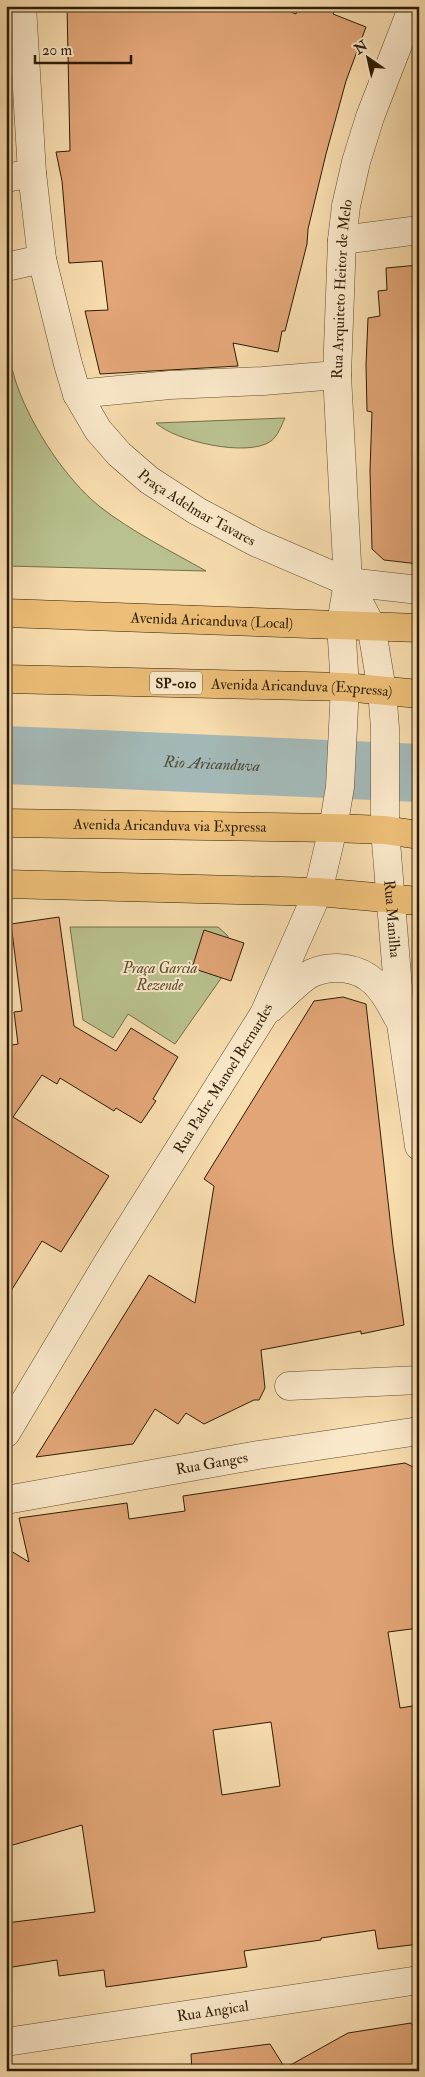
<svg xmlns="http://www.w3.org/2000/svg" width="425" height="2077" viewBox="0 0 425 2077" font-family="'IM FELL Double Pica',serif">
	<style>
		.green { fill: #b9c18e; stroke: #746e49 }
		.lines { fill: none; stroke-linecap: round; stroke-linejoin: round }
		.river { stroke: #a3b8b6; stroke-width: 58 }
		.building { fill: #e2a577; stroke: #2e1c04; fill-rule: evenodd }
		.minor-casing { stroke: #604c2e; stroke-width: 29 }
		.major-casing { stroke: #2e1c04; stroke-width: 29 }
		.highway-casing { stroke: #2e1c04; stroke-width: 29 }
		.minor { stroke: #fae8ca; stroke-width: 28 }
		.major { stroke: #ecbe77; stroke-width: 28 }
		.highway { stroke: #ecbe77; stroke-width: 28 }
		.labels { text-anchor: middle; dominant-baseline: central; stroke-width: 4; stroke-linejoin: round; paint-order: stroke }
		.shield { fill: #fae8ca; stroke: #6b593f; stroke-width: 1 }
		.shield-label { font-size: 14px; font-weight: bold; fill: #2e1c04 }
		.street-label { font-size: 15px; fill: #2e1c04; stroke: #fae8ca }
		.park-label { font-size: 15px; font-style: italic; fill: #584e2d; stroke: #fae8ca }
		.water-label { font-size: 16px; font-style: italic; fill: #514b39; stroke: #fae8ca }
	</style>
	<rect width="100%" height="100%" fill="#f7dcae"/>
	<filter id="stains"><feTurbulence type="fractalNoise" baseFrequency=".004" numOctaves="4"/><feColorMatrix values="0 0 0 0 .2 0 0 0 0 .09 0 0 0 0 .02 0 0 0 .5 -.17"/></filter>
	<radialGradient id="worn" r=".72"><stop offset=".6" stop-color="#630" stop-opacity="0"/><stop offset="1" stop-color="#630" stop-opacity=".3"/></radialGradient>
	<g class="green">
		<path d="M6,333C9,352 11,370 18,388C33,429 66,479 99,506C132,532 171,551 206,571L6,566Z"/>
		<path d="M285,418C281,426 278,436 271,441C248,458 175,441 156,423Z"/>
		<polygon points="70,927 218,927 227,935 233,945 222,977 175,1044 128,1014 113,1038 83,1020"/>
	</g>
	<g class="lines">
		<path class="river" id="s1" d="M6,755L419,773"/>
	</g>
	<g class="building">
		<polygon points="67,6 275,6 296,14 299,6 337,6 333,14 366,27 346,81 326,154 308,229 307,244 285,331 282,331 278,352 233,343 238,366 100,374 85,311 108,310 102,261 69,263 62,181 56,152 70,151"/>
		<polygon points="419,265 419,564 384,560 372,549 370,471 372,412 367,411 366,365 368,318 380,316 378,291 387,290 386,268"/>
		<polygon points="59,917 74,1026 116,1051 131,1028 178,1057 153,1099 156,1101 141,1123 116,1108 114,1111 60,1078 57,1084 42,1075 13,1117 109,1176 61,1252 42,1241 6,1299 6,1046 18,1044 14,1012 22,1011 11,924"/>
		<polygon points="204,930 244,943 231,981 192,968"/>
		<polygon points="343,997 366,1004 393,1246 404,1325 361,1334 361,1331 261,1350 265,1388 259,1400 254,1400 204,1424 186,1413 178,1424 155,1409 133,1444 36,1457 149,1275 195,1303 214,1186 204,1179 314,1001"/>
		<path d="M405,1463L419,1470V1628L388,1632L400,1708L419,1705V1944L378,1949L375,1930L321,1938V1940L244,1951L247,1967L106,1987L104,1970L59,1976L57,1960L6,1968V1923L95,1912L82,1825L6,1847V1548L29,1562L19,1518L127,1503L129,1519L185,1511L183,1496ZM271,1722L280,1786L222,1795L213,1730Z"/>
		<polygon points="411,2023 419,2036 419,2071 192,2071 191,2054 270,2044 285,2068 348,2033"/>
	</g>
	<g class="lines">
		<g class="minor-casing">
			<g id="minor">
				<path id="s2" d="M22,6L32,173L42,259L68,364L77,394L98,430L119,454L149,480L197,511L255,542L348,582L419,590"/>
				<polyline points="6,178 32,173"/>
				<polyline points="342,240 419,230"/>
				<polyline points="6,267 42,259"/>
				<polyline points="77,394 170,385 263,381 337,375"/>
				<path id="s3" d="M348,582L371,625L382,690L385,728V830L401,1024L419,1146"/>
				<path d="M271,1008C281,999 301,978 312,973C332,964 358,967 374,982C385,992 391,1005 398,1018"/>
				<polyline points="289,1386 419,1380"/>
				<path id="s4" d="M6,1433L110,1259L264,1014L318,892L333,828L340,787L345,687L341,624L348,582L337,375L342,240L346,206L356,162L370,117L413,6"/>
				<path id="s5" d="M6,1500L258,1455L419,1431"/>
				<path id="s6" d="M6,2042L419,1980"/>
			</g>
		</g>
		<g class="major-casing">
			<g id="major">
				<path id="s7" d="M6,613L419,628"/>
				<polyline points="6,884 318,892 419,901"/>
			</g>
		</g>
		<g class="highway-casing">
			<g id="highway">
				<path id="s8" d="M6,679L345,687L419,694"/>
				<path id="s9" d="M6,823L333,828L385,830L419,835"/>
			</g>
		</g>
		<use href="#minor" class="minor"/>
		<use href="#major" class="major"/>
		<use href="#highway" class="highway"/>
	</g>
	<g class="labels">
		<rect class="shield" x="150" y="671.5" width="52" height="23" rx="4"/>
		<g class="shield-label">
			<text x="176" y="683">SP-010</text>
		</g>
		<g class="street-label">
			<text stroke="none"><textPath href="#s4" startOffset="1232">Rua Arquiteto Heitor de Melo</textPath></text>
			<text stroke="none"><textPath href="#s2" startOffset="562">Praça Adelmar Tavares</textPath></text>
			<text stroke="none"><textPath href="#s7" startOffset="206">Avenida Aricanduva (Local)</textPath></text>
			<text stroke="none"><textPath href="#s8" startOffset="296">Avenida Aricanduva (Expressa)</textPath></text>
			<text stroke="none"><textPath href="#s9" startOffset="164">Avenida Aricanduva via Expressa</textPath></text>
			<text stroke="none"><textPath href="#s3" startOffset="344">Rua Manilha</textPath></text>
			<text stroke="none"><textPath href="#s4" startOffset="416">Rua Padre Manoel Bernardes</textPath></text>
			<text stroke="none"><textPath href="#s5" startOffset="209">Rua Ganges</textPath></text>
			<text stroke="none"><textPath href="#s6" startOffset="209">Rua Angical</textPath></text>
		</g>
		<g class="park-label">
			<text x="160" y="968">Praça Garcia<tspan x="160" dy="17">Rezende</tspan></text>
		</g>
		<g class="water-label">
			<text stroke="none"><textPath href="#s1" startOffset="206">Rio Aricanduva</textPath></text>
		</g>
	</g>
	<rect width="425" height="2077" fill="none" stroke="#f7dcae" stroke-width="25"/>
	<rect x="8" y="8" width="410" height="2062" fill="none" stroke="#2e1c04" stroke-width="2.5"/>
	<rect x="12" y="12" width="400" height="2052" fill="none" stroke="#2e1c04"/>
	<g transform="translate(368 58) rotate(326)" stroke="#fae8ca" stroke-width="4" paint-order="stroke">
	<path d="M0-4L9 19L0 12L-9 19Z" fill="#2e1c04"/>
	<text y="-8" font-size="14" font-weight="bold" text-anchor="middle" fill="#2e1c04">N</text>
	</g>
	<path d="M35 55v8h96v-8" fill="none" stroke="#2e1c04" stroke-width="2.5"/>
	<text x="42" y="55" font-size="15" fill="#2e1c04" stroke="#fae8ca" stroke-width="4" paint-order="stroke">20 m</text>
	<rect width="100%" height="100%" filter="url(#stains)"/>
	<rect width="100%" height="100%" fill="url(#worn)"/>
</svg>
